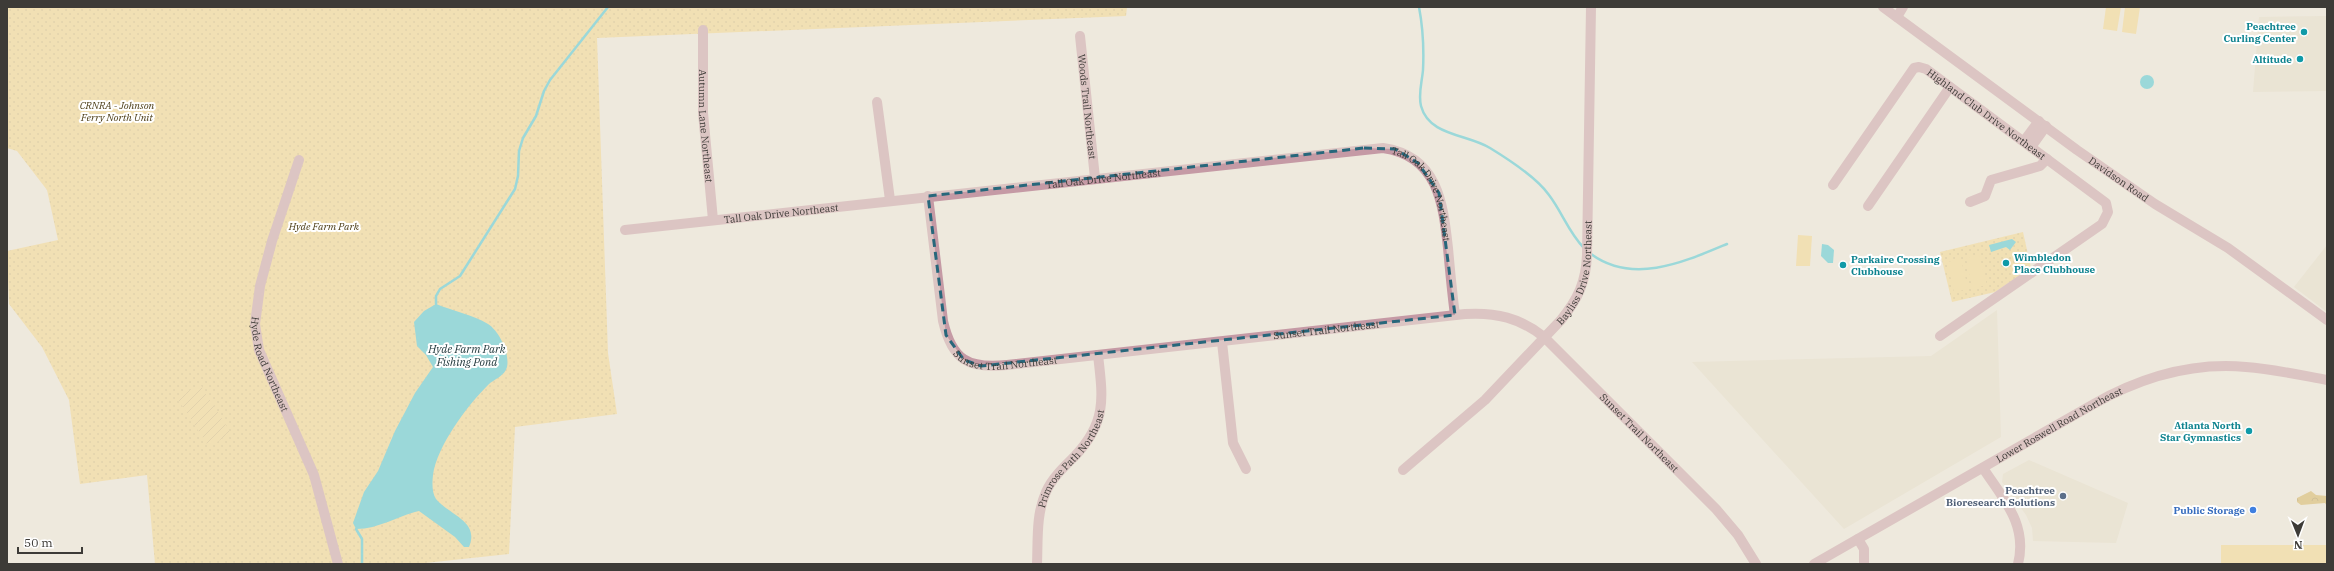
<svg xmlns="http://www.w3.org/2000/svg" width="2334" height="571" viewBox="0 0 2334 571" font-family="'IBM Plex Serif',serif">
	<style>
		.built { fill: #e4ddca }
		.grass { fill: url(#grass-dots) }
		.forest { fill: url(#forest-crowns) }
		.garden { fill: url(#garden-furrows) }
		.pitch { fill: #f4d484 }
		.water { fill: #35c4d6 }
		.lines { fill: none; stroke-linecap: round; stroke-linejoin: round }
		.stream { stroke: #35c4d6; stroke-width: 2.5 }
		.minor { stroke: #c59aa5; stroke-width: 10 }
		.tertiary { stroke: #c59aa5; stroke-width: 10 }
		.marked { fill: none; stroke: #27677b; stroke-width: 3; stroke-dasharray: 8 5; stroke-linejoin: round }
		.culture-dot { fill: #0f9aa8; stroke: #fff; stroke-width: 1.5 }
		.service-dot { fill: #5c6f8a; stroke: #fff; stroke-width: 1.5 }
		.shop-dot { fill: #3f7fe0; stroke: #fff; stroke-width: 1.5 }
		.labels { text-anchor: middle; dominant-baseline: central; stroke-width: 4; stroke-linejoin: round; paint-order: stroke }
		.culture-label { font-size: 10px; font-weight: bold; fill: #0d838f; stroke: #fff; text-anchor: end }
		.park-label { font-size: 10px; font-style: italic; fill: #4a3b14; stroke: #fff }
		.street-label { font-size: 10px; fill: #3d3b37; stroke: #fff }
		.service-label { font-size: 10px; font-weight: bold; fill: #4e5e75; stroke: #fff; text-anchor: end }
		.shop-label { font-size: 10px; font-weight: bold; fill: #366cbe; stroke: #fff; text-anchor: end }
		.water-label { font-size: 11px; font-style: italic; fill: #233a3e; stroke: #fff }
	</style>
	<defs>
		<pattern id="grass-dots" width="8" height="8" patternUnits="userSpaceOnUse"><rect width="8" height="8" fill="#f4d484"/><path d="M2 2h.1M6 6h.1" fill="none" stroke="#d2b773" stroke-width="1.8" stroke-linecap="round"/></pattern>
		<pattern id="forest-crowns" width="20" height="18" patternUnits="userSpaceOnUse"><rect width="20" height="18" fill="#d1ad50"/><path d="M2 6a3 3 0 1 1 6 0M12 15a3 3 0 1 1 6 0" fill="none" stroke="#ab8e43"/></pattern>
		<pattern id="garden-furrows" width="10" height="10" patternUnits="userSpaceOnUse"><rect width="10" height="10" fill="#f4d484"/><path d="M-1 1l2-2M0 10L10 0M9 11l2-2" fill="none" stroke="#d2b773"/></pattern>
	</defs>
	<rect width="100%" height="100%" fill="#eee9dd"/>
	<g class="built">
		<polygon points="2327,16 2327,91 2253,92 2259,17"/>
		<polygon points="2327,245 2327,312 2294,287"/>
		<polygon points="1997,310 2001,437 1844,529 1692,362 1931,356"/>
		<polygon points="2029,460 2128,503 2116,543 2033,541 2032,528 2026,515 2002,482 2003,474"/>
	</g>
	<g class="grass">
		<polygon points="7,7 1127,7 1126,16 597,38 608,353 617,414 515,427 509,554 416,564 155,564 147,475 80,484 69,400 42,347 9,304 7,251 58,240 47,190 17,151 7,148"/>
		<polygon points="2023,232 2031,268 1995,292 1952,302 1940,252"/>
	</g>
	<polygon class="forest" points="2311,491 2316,495 2327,496 2327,506 2325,503 2301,505 2297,502 2297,498"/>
	<polygon class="garden" points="200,384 231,433 209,447 177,398"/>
	<g class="pitch">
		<polygon points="2106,7 2121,7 2117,31 2103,29"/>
		<polygon points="2125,7 2140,7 2136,34 2122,32"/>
		<polygon points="1798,235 1812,236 1810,266 1796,266"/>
		<polygon points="1979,255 1987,285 1972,288 1966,258"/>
		<polygon points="1961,259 1968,289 1954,292 1947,262"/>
		<rect x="2221" y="545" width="106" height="19"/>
	</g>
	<g class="water">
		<circle cx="2147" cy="82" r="7"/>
		<polygon points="2012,239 2016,242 2010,250 2006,247 1991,252 1989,245"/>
		<polygon points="1822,244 1828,245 1834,250 1833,263 1828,263 1821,256"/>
		<path d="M436,304C453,311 473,315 488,324C499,331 510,353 507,367C505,376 494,379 488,385C467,406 437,446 433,475C432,483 432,493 436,499C449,515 480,521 469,547H464L455,537L419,511C397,516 379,529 356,529L353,523L364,492L378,471L395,431L415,393L433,367L426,355L417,346L414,322L424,311Z"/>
	</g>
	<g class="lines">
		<g class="stream">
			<path d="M1419,7C1423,28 1424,49 1423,70C1422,82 1418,94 1421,106C1429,136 1467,134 1490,148C1508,159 1537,178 1549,195C1562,212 1569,233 1584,248"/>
			<path d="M1591,254C1633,285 1684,262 1727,244"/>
			<polyline points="436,304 436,296 440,289 460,276 515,189 518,176 519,151 523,138 536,116 544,91 550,80 608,7"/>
			<polyline points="356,529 362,539 362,564"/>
		</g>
		<g class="minor">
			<path id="s1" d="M1883,7L2077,150L2155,204L2228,248L2327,320"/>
			<polyline points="1897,17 1903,7"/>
			<path id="s2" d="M703,30V113L713,220"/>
			<path id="s3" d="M1080,36L1095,178"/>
			<polyline points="877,102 890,200"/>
			<polyline points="2024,141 2039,121"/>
			<polyline points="2031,147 2046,126"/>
			<path id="s4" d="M299,160L272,241L260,286L255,324L259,350L314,475L338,564"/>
			<path id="s5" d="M1833,185L1914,68L1919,67L1926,69L2106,203L2108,212L2102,224L1940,336"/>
			<path id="s6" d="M928,196L943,321C952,360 968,369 1007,365L1465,314C1496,312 1520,318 1544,337L1716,509L1738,535L1756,564"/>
			<polyline points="1970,202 1985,196 1991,180 2040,166 2047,159"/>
			<polyline points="1868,206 1950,87"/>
			<path id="s7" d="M625,230L1383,148C1438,156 1443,203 1448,248C1450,270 1452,293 1455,315"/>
			<polyline points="1222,342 1233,443 1246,469"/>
			<path d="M1983,468C2003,499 2028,524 2018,564"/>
			<path id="s8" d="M1403,470L1485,400L1561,320C1578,299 1586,282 1587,255L1591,7"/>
			<polyline points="1858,539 1864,549 1864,564"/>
			<path id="s9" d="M1037,564C1038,540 1036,514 1046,492C1052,478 1064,467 1075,456C1107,422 1103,398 1098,355"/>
		</g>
		<path class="tertiary" id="s10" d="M1814,564L2092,405C2139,378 2191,362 2246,367C2273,369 2300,375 2327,380"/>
	</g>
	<path d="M0 0H2334V571H0ZM1364,148L1395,149L1418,163L1439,193L1455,315L981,366L964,360L946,335L928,196Z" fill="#eee9dd" fill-opacity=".55" fill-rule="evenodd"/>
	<path class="marked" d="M1364,148L1395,149L1418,163L1439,193L1455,315L981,366L964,360L946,335L928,196Z"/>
	<g class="culture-dot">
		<circle cx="2304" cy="32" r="4"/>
		<circle cx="2300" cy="59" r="4"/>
		<circle cx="2006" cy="263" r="4"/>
		<circle cx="1843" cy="265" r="4"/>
		<circle cx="2249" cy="431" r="4"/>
	</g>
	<circle class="service-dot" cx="2063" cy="496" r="4"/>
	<circle class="shop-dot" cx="2253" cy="510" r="4"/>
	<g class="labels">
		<g class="culture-label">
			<text x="2296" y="26">Peachtree<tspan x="2296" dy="12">Curling Center</tspan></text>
			<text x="2292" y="59">Altitude</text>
			<text x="2014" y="257" text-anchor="start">Wimbledon<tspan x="2014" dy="12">Place Clubhouse</tspan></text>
			<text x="1851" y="259" text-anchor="start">Parkaire Crossing<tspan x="1851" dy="12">Clubhouse</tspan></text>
			<text x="2241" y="425">Atlanta North<tspan x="2241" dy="12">Star Gymnastics</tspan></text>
		</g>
		<g class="park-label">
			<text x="117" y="105">CRNRA - Johnson<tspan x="117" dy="12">Ferry North Unit</tspan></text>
			<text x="324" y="226">Hyde Farm Park</text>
		</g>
		<g class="street-label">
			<text stroke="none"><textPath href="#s3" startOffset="71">Woods Trail Northeast</textPath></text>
			<text stroke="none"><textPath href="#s5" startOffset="230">Highland Club Drive Northeast</textPath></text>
			<text stroke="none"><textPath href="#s2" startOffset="96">Autumn Lane Northeast</textPath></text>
			<text stroke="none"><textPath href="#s7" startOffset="481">Tall Oak Drive Northeast</textPath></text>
			<text stroke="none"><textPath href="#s1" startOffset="292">Davidson Road</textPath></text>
			<text stroke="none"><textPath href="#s7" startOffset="829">Tall Oak Drive Northeast</textPath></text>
			<text stroke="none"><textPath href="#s7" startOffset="157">Tall Oak Drive Northeast</textPath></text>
			<text stroke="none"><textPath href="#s8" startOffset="269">Bayliss Drive Northeast</textPath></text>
			<text stroke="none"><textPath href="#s6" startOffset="536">Sunset Trail Northeast</textPath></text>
			<text stroke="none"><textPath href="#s6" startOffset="212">Sunset Trail Northeast</textPath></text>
			<text stroke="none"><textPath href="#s4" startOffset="213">Hyde Road Northeast</textPath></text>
			<text stroke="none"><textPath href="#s10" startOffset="282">Lower Roswell Road Northeast</textPath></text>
			<text stroke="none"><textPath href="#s6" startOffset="895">Sunset Trail Northeast</textPath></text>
			<text stroke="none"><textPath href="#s9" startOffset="115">Primrose Path Northeast</textPath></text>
		</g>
		<g class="service-label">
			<text x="2055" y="490">Peachtree<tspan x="2055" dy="12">Bioresearch Solutions</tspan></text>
		</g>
		<g class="shop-label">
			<text x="2245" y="510">Public Storage</text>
		</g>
		<g class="water-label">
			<text x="467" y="349">Hyde Farm Park<tspan x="467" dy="13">Fishing Pond</tspan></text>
		</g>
	</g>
	<rect width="2334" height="571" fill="none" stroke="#3d3b37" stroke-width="16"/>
	<g transform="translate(2298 535) rotate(179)" stroke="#ffffff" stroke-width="3" paint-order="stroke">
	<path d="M0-3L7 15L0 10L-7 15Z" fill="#3d3b37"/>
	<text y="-6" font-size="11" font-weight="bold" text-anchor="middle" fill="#3d3b37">N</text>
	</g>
	<path d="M18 547v6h64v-6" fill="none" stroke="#3d3b37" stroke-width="2"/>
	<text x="24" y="547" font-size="12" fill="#3d3b37" stroke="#ffffff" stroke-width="3" paint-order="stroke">50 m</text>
</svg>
